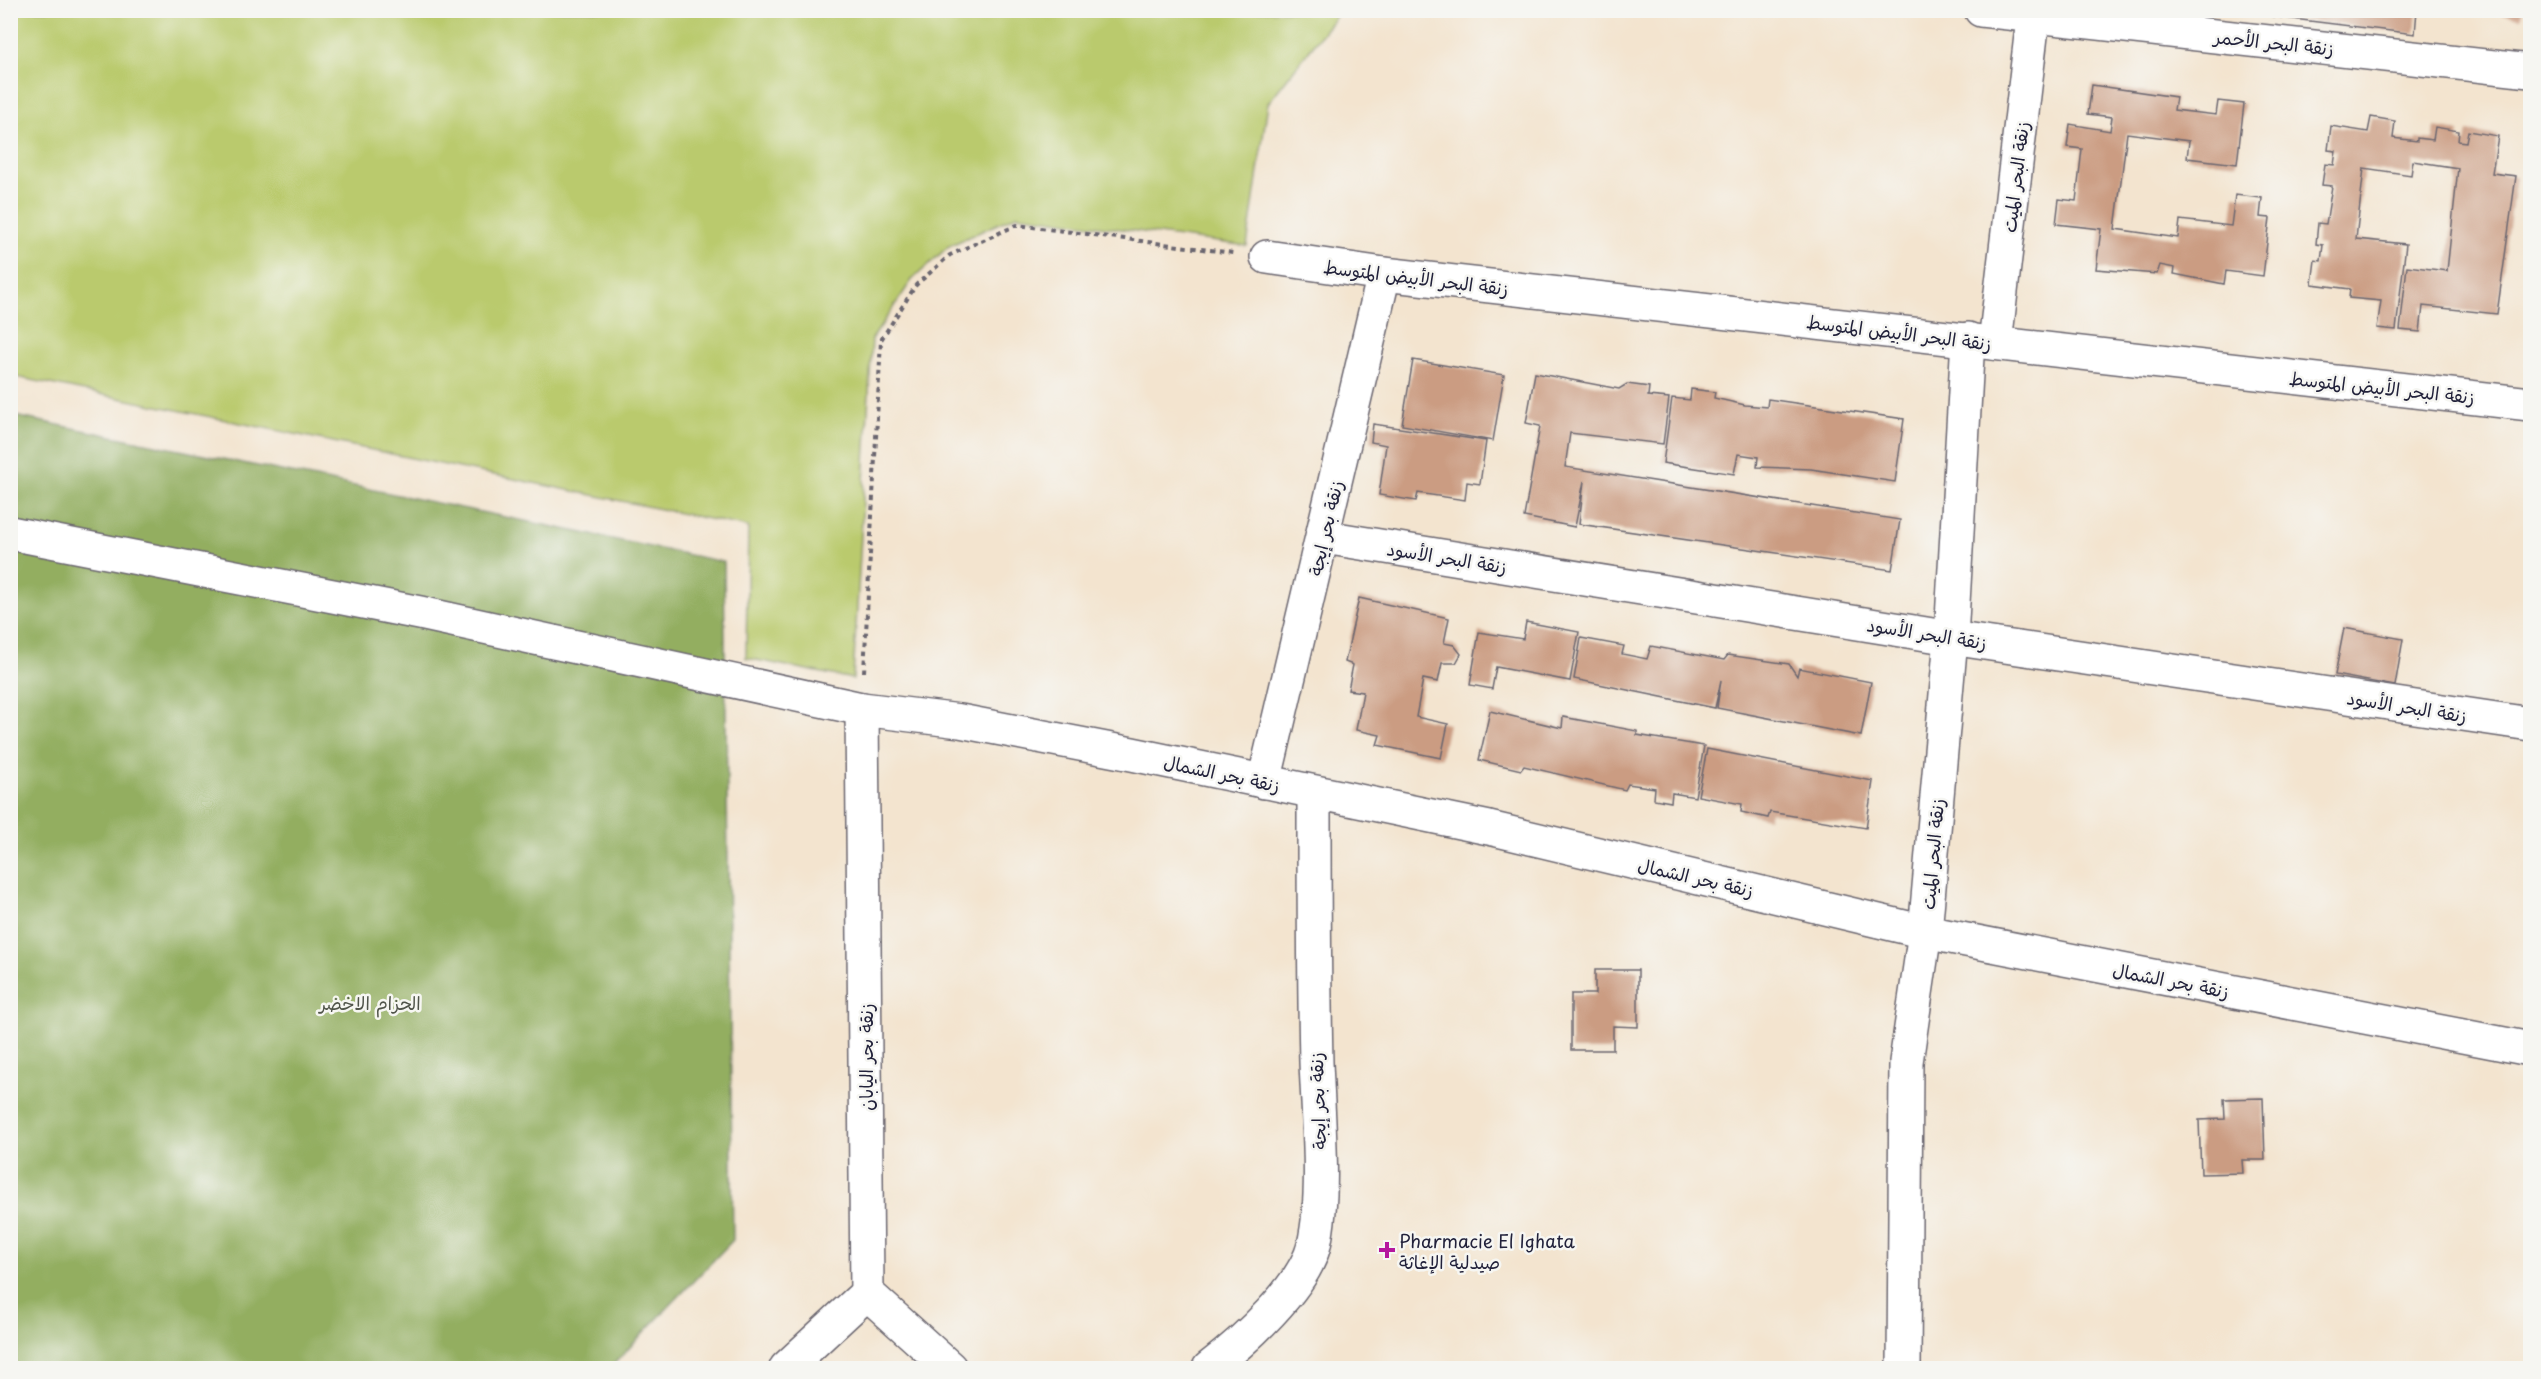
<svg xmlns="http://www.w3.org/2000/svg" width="2541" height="1379" viewBox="0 0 2541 1379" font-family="'Playpen Sans','Playpen Sans Arabic',sans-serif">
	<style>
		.green { fill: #baca6d; stroke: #6e7654; stroke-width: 1.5 }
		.forest { fill: #93ae60; stroke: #5a684e; stroke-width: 1.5 }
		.building { fill: #cb9c82 }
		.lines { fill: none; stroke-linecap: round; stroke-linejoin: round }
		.minor-casing { stroke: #6b666f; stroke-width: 36 }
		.path { stroke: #6b666f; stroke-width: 4; stroke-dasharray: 4.5 4.5; stroke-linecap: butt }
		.minor { stroke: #fff; stroke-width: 33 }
		.poi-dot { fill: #b5179e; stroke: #f6f6f2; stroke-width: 2 }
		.labels { text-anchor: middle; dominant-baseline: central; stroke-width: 5; stroke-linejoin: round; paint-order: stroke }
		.street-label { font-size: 18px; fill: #22223b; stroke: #f6f6f2 }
		.park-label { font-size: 18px; fill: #50544a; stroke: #f6f6f2 }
		.poi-label { font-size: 18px; fill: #22223b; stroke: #f6f6f2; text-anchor: start }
	</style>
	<rect width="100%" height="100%" fill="#f6f6f2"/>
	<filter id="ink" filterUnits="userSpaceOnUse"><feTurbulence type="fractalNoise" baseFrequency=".0167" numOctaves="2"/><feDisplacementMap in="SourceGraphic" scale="12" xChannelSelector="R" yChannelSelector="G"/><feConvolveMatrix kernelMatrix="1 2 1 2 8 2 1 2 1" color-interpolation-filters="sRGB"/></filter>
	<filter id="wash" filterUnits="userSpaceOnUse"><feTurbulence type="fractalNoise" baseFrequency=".008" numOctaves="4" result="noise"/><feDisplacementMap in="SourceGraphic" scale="24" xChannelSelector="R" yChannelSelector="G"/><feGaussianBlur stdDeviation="1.35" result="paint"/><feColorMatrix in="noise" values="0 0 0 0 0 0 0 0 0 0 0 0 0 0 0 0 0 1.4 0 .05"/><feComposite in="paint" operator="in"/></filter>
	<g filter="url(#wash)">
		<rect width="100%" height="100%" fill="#f3e4cf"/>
		<polygon class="green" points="10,11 11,10 1340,11 1268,103 1247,246 1017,215 949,246 912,280 872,339 853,679 746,658 748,527 11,376"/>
		<polygon class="forest" points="10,415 724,562 733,1240 610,1368 11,1368"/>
		<g id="blocks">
			<g class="building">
				<polygon points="2219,10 2417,10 2415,34"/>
				<polygon points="2472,10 2522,10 2521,18"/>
				<polygon points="2092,85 2176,97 2174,110 2216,115 2218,101 2244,104 2237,164 2187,158 2189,141 2127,133 2115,229 2178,238 2180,220 2231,226 2235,195 2262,198 2260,217 2270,218 2263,276 2226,271 2224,284 2174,274 2175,268 2160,265 2157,274 2096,269 2101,229 2056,224 2059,199 2076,201 2082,149 2067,147 2070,124 2110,131 2112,117 2088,114"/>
				<polygon points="2371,117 2395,121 2393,138 2417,141 2417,138 2433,140 2435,127 2459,131 2458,141 2466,142 2468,131 2498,136 2492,173 2516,176 2497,314 2423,306 2420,332 2400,330 2407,266 2447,271 2458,168 2413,161 2411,175 2364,168 2356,239 2406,244 2396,330 2377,328 2381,301 2349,298 2350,289 2312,284 2315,260 2321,261 2323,245 2316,244 2318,223 2326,224 2332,186 2322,185 2325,164 2334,165 2336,151 2328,150 2331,126 2368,132"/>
				<polygon points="1413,360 1504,375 1493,441 1402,425"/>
				<polygon points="1535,373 1619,389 1627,384 1649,387 1648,396 1669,398 1663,444 1570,433 1565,467 1900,520 1892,570 1579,524 1584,481 1575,527 1524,517 1540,426 1526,423"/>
				<polygon points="1691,389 1715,392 1714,398 1745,405 1767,407 1768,399 1904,419 1895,482 1811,469 1757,467 1758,457 1738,454 1734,474 1663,463 1672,398 1690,400"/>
				<polygon points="1373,424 1486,441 1480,484 1467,482 1465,500 1418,493 1416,501 1379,495 1386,445 1371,442"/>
				<polygon points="1359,598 1449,618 1444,643 1454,645 1461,654 1456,663 1442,663 1438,682 1423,679 1416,717 1448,724 1441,758 1377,745 1380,735 1356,730 1363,692 1348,690 1353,665 1345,662"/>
				<polygon points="1526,622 1579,632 1570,681 1496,667 1492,689 1470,685 1479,632 1523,639"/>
				<polygon points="2344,628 2403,639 2395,686 2335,675"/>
				<polygon points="1581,638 1624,646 1622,654 1647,659 1651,646 1724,660 1728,655 1789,664 1797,676 1799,668 1871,682 1861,736 1717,708 1721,680 1715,708 1574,679"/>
				<polygon points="1490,711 1562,728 1563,717 1637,731 1637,735 1704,746 1695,797 1672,793 1671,802 1654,799 1655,788 1628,784 1625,790 1524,766 1521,770 1479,760"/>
				<polygon points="1707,749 1873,781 1866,828 1770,812 1768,818 1741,812 1742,804 1698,796"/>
				<polygon points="1595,970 1638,970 1638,1027 1613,1026 1613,1050 1571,1050 1571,994 1595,994"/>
				<polygon points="2263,1098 2265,1160 2242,1160 2243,1173 2201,1174 2199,1120 2225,1119 2224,1099"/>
			</g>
		</g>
	</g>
	<g filter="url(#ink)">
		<use href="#blocks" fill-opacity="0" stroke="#6b666f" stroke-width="1.5"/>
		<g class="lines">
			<g class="minor-casing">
				<g id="minor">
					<polyline points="1981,10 2530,71"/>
					<polyline points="1267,257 1384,274 2530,404"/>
					<polyline points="1995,343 2034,10"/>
					<polyline points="10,533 420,613 862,709 960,721 1132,754 1489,828 1925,932 2530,1049"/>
					<polyline points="1324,537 1951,638 2530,724"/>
					<polyline points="862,709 867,1293 950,1368"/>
					<polyline points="1264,782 1384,274"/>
					<polyline points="786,1368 867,1293"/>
					<path d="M1209,1368C1243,1342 1304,1287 1314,1245C1326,1192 1318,1117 1316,1062C1314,973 1314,883 1314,794"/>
					<polyline points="1904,1368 1906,1062 1925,932 1951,638 1968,339"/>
				</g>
			</g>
			<polyline class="path" points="864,672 881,340 916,285 950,255 1017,225 1233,253"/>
			<use href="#minor" class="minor"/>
		</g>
	</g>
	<path class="poi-dot" d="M1384 1241h6v6h6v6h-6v6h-6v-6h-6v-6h6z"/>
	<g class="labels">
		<g class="street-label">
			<text transform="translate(2274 42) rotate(6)">زنقة البحر الأحمر</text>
			<text transform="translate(2015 177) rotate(-83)">زنقة البحر الميت</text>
			<text transform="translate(1416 277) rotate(7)">زنقة البحر الأبيض المتوسط</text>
			<text transform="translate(1899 332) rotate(7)">زنقة البحر الأبيض المتوسط</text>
			<text transform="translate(2382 387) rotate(6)">زنقة البحر الأبيض المتوسط</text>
			<text transform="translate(1325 528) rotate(-77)">زنقة بحر إيجة</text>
			<text transform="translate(1447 557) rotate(9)">زنقة البحر الأسود</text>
			<text transform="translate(1927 633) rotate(9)">زنقة البحر الأسود</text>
			<text transform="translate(2407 706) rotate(9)">زنقة البحر الأسود</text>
			<text transform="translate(1222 773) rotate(12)">زنقة بحر الشمال</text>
			<text transform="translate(1932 854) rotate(-85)">زنقة البحر الميت</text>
			<text transform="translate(1696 877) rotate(13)">زنقة بحر الشمال</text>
			<text transform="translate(2171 980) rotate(11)">زنقة بحر الشمال</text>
			<text transform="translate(865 1057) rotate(-90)">زنقة بحر اليابان</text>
			<text transform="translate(1317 1101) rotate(-92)">زنقة بحر إيجة</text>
		</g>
		<g class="park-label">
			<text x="370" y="1002">الحزام الاخضر</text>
		</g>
		<g class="poi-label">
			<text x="1399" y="1240">Pharmacie El Ighata<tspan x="1399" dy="21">صيدلية الإغاثة</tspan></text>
		</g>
	</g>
	<rect width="2541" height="1379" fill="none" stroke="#f6f6f2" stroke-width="36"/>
</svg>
